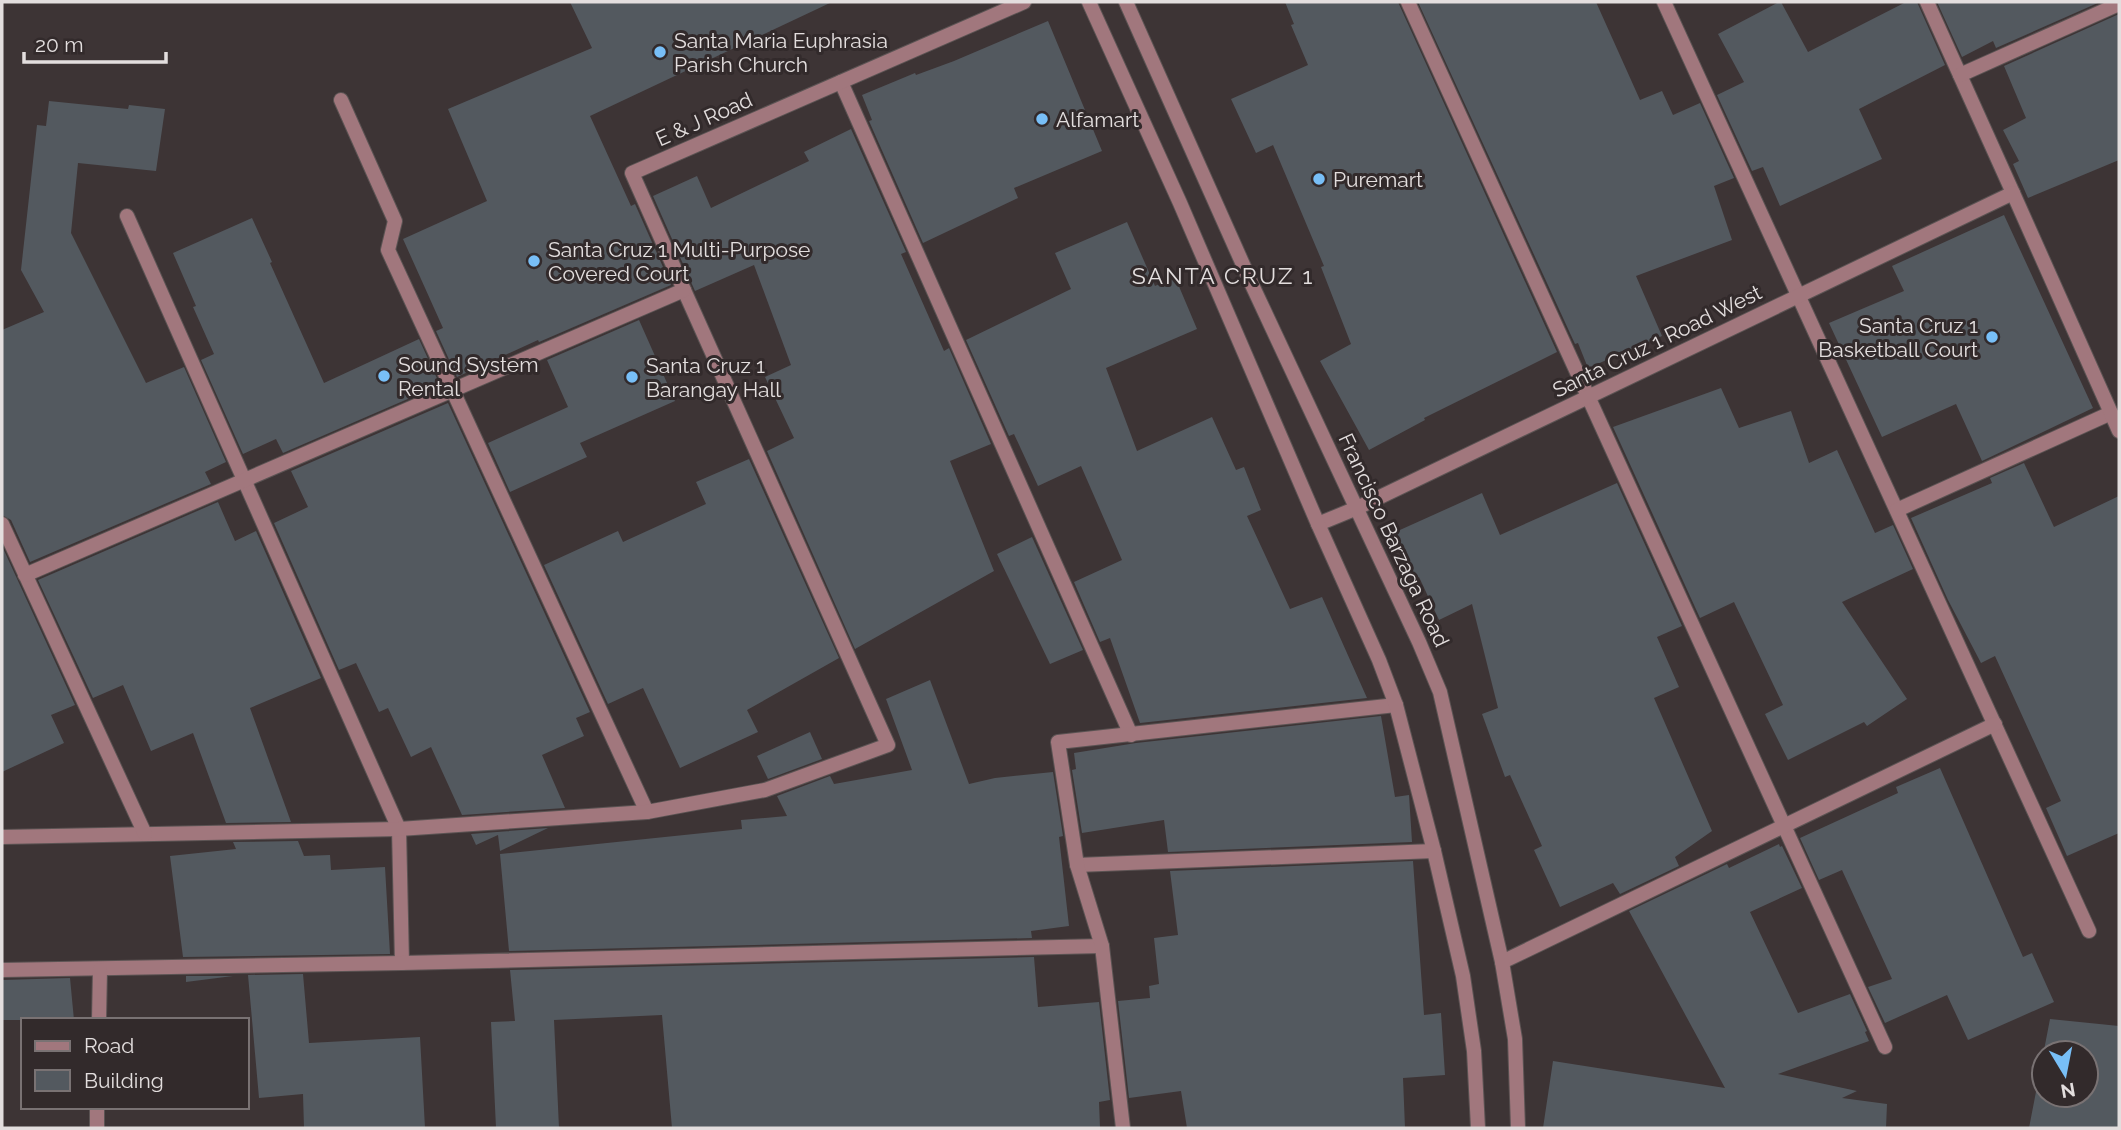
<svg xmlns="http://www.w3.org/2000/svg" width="2121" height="1130" viewBox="0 0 2121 1130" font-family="Raleway,sans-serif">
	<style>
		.building { fill: #53595f; fill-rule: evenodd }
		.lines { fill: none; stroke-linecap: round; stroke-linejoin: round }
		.pedestrian-casing { stroke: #5b5353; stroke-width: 16 }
		.minor-casing { stroke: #5b5353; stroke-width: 16 }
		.tertiary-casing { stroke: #5b5353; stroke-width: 16 }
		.pedestrian { stroke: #a1777d; stroke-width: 14 }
		.minor { stroke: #a1777d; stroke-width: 14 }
		.tertiary { stroke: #a1777d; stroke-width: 14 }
		.poi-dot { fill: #78bff7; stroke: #322a2b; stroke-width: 2.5 }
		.labels { text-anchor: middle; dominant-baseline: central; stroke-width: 6; stroke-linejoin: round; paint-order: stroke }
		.poi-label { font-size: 21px; fill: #e3dede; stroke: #322a2b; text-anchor: start }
		.street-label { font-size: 21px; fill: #e3dede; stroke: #322a2b }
		.neighbourhood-label { font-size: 23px; letter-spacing: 2px; fill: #e3dede; stroke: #322a2b }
	</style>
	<rect width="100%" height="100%" fill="#3d3435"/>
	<g class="building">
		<polygon points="570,2 832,2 590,116 631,206 635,204 671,285 539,342 538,340 457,377 436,331 443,328 403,239 487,201 448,109 592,48"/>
		<polygon points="1285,2 1398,2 1557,352 1424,418 1425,420 1369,450 1320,361 1351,344 1321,267 1324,266 1273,145 1256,153 1231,99 1308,65 1291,25 1294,24"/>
		<polygon points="1418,2 1596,2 1640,100 1662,91 1673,115 1700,103 1734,178 1714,186 1732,240 1636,276 1662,336 1588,368 1578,343 1575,344"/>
		<polygon points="1779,2 1781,2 1808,52 1906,2 1917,2 1945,65 1859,109 1882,159 1780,206 1763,167 1752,171 1717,95 1744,82 1718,34"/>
		<polygon points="1937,2 2100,2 1996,48 1993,41 1962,57"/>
		<polygon points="2119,14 2119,160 2028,198 2013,164 2019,161 2003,130 2026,118 2004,66"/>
		<polygon points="1048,21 1102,151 1014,188 1018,198 923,243 869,121 872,120 862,95 915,73 916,75 954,61"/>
		<polygon points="49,101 128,109 129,105 165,109 156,171 78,163 71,233 146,383 184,367 226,462 205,472 211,484 30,562 11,520 2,515 2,330 44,312 21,270 37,125 46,126"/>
		<polygon points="851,129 906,252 901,254 944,351 949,348 991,444 950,461 994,571 855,649 767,451 794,438 765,377 791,365 754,265 695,291 653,196 697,176 711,208 809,161 804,152"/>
		<polygon points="2004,215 2093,408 1982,461 1956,404 1882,437 1829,323 1904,291 1892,266"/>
		<polygon points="252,218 272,262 270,263 324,383 419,339 440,385 283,453 276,439 243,454 201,360 214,354 193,307 196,306 173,253"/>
		<polygon points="1127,222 1155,286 1175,277 1197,329 1106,368 1137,451 1212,417 1236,470 1244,467 1261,510 1247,516 1290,609 1322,597 1367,698 1140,723 1110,638 1100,642 1074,582 1122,560 1081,466 1038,486 1014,434 1009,436 966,340 1071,289 1055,253"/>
		<polygon points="639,320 675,401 580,443 587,457 510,492 488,443 568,407 547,360"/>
		<polygon points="1721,388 1739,428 1791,411 1809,463 1837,450 1875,533 1893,525 1913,569 1842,602 1907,699 1867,726 1864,722 1788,760 1765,714 1783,705 1734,602 1700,618 1613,427"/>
		<polygon points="448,403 590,712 576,718 584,736 542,755 565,808 462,815 431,747 411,757 388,708 379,712 356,663 339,670 274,523 308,507 291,471"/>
		<polygon points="749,459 839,658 747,710 758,732 680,768 643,688 608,704 544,565 618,531 623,542 706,504 696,482"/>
		<polygon points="2024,463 2054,527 2119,496 2119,833 2067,856 2046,808 2061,801 1995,656 1981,663 1948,600 1911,518 1992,483 1990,478"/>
		<polygon points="1617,483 1682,626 1657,637 1679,687 1654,698 1712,831 1675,857 1679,866 1620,894 1613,883 1560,907 1534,850 1542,846 1510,775 1505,777 1482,714 1498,708 1472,604 1439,620 1419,577 1412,580 1391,534 1482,493 1500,535"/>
		<polygon points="218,502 235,541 256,531 321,678 250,708 291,822 226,823 193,733 151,751 123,685 93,698 38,580"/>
		<polygon points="1032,537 1083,650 1050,664 997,554"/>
		<polygon points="2,546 75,705 51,715 64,743 2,772"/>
		<polygon points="930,680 969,784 995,778 1053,772 1063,836 1059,837 1069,926 1031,931 1032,938 509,951 500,854 742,829 741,820 787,816 777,796 830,776 834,784 912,770 886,699"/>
		<polygon points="1381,716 1395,797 1409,795 1412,842 1168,852 1164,820 1082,833 1072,770 1076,769 1074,753 1136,743"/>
		<polygon points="810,732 822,759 768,779 757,756"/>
		<polygon points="1940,768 2023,957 2032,953 2054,1002 1968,1040 1947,995 1885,1023 1868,987 1892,979 1842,870 1819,880 1800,838 1898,793 1896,787"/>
		<polygon points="548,828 500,851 498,835 476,845 471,834"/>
		<polygon points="298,841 304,856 330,855 331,870 385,867 390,954 183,957 170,856 236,849 233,842"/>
		<polygon points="1779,844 1780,847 1782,846 1802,888 1750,912 1798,1013 1850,994 1867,1031 1865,1032 1869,1041 1778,1074 1857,1091 1842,1098 1887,1104 1886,1128 1543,1128 1553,1061 1725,1088 1629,911 1727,864 1729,868"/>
		<polygon points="1413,861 1424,1015 1441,1013 1445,1075 1403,1078 1405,1128 1187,1128 1181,1091 1129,1098 1118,1001 1150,998 1149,986 1159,984 1154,938 1178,935 1170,871"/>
		<polygon points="1034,957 1038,1007 1099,1002 1110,1100 1099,1102 1100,1128 672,1128 662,1015 554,1020 559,1128 496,1128 491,1022 515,1021 510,970"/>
		<polygon points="303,974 309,1043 420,1037 425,1128 304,1128 303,1094 259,1098 248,975"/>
		<polygon points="186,976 233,976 186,982"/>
		<polygon points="70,978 74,1020 2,1020 2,980"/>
		<path d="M2050,1019L2119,1026V1128H2029ZM2044,1053H2086V1095H2044Z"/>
	</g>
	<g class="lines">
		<g class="pedestrian-casing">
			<g id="pedestrian">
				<polyline points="1408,2 1885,1047"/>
				<polyline points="1927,2 2013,193"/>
				<polyline points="1960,75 2119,4"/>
				<polyline points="841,82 1131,735"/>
				<polyline points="341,100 395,221 388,250 647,812"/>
				<polyline points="127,216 399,829 402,963"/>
				<polyline points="2,837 399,829 647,812 765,790 888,745 684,290"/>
				<polyline points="1077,865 1434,851"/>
				<polyline points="2,970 402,963 1102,946"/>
				<polyline points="99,1020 100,970"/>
				<polyline points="97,1128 97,1107"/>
				<polyline points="1123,1128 1102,946 1077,865 1058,742 1396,705"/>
			</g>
		</g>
		<g class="minor-casing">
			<g id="minor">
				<polyline points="1664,2 2089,931"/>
				<polyline points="1897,510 2111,413"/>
				<polyline points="2,524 145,834"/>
				<polyline points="1318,524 1357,508 2013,193 2119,431"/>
				<polyline points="25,575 684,290 632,173 1024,2"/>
				<polyline points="1502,962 1995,724"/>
			</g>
		</g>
		<g class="tertiary-casing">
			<g id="tertiary">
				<polyline points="1089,2 1180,203 1318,524 1379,660 1396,705 1434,851 1463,976 1474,1051 1478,1128"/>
				<polyline points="1126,2 1253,287 1419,642 1440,692 1502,962 1515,1039 1518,1128"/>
			</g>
		</g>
		<use href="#pedestrian" class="pedestrian"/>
		<use href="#minor" class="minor"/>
		<use href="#tertiary" class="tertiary"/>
	</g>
	<g class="poi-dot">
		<circle cx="660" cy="52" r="7"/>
		<circle cx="1042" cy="119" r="7"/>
		<circle cx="1319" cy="179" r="7"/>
		<circle cx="534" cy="261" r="7"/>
		<circle cx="1992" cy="337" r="7"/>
		<circle cx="384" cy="376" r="7"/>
		<circle cx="632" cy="377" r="7"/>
	</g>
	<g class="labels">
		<g class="poi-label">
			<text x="674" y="40">Santa Maria Euphrasia<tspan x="674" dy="24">Parish Church</tspan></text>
			<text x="1056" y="119">Alfamart</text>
			<text x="1333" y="179">Puremart</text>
			<text x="548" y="249">Santa Cruz 1 Multi-Purpose<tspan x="548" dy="24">Covered Court</tspan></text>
			<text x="1978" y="325" text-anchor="end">Santa Cruz 1<tspan x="1978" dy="24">Basketball Court</tspan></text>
			<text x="398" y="364">Sound System<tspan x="398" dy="24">Rental</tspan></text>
			<text x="646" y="365">Santa Cruz 1<tspan x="646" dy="24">Barangay Hall</tspan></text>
		</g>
		<g class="street-label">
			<text transform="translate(704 119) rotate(-24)">E &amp; J Road</text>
			<text transform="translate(1657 341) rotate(-26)">Santa Cruz 1 Road West</text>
			<text transform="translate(1394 540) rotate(65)">Francisco Barzaga Road</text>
		</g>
		<g class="neighbourhood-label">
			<text x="1223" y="275">SANTA CRUZ 1</text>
		</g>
	</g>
	<rect width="2121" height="1130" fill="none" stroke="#e3dede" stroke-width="7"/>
	<rect x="21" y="1018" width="228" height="91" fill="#322a2b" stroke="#797273" stroke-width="2"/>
	<rect x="35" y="1041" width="35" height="10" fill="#a1777d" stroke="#797273" stroke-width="2"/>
	<text x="84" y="1053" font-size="21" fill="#e3dede">Road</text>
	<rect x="35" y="1070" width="35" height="21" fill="#53595f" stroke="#797273" stroke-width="2"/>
	<text x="84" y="1088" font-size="21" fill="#e3dede">Building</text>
	<g transform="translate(2065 1074) rotate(170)"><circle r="33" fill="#322a2b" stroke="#797273" stroke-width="2"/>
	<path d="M0-5L12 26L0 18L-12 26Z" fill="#78bff7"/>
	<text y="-10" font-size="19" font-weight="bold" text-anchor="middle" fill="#e3dede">N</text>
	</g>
	<path d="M24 52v10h142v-10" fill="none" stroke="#e3dede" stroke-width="3.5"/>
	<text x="35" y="52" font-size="21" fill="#e3dede" stroke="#322a2b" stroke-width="5" paint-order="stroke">20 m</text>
</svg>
